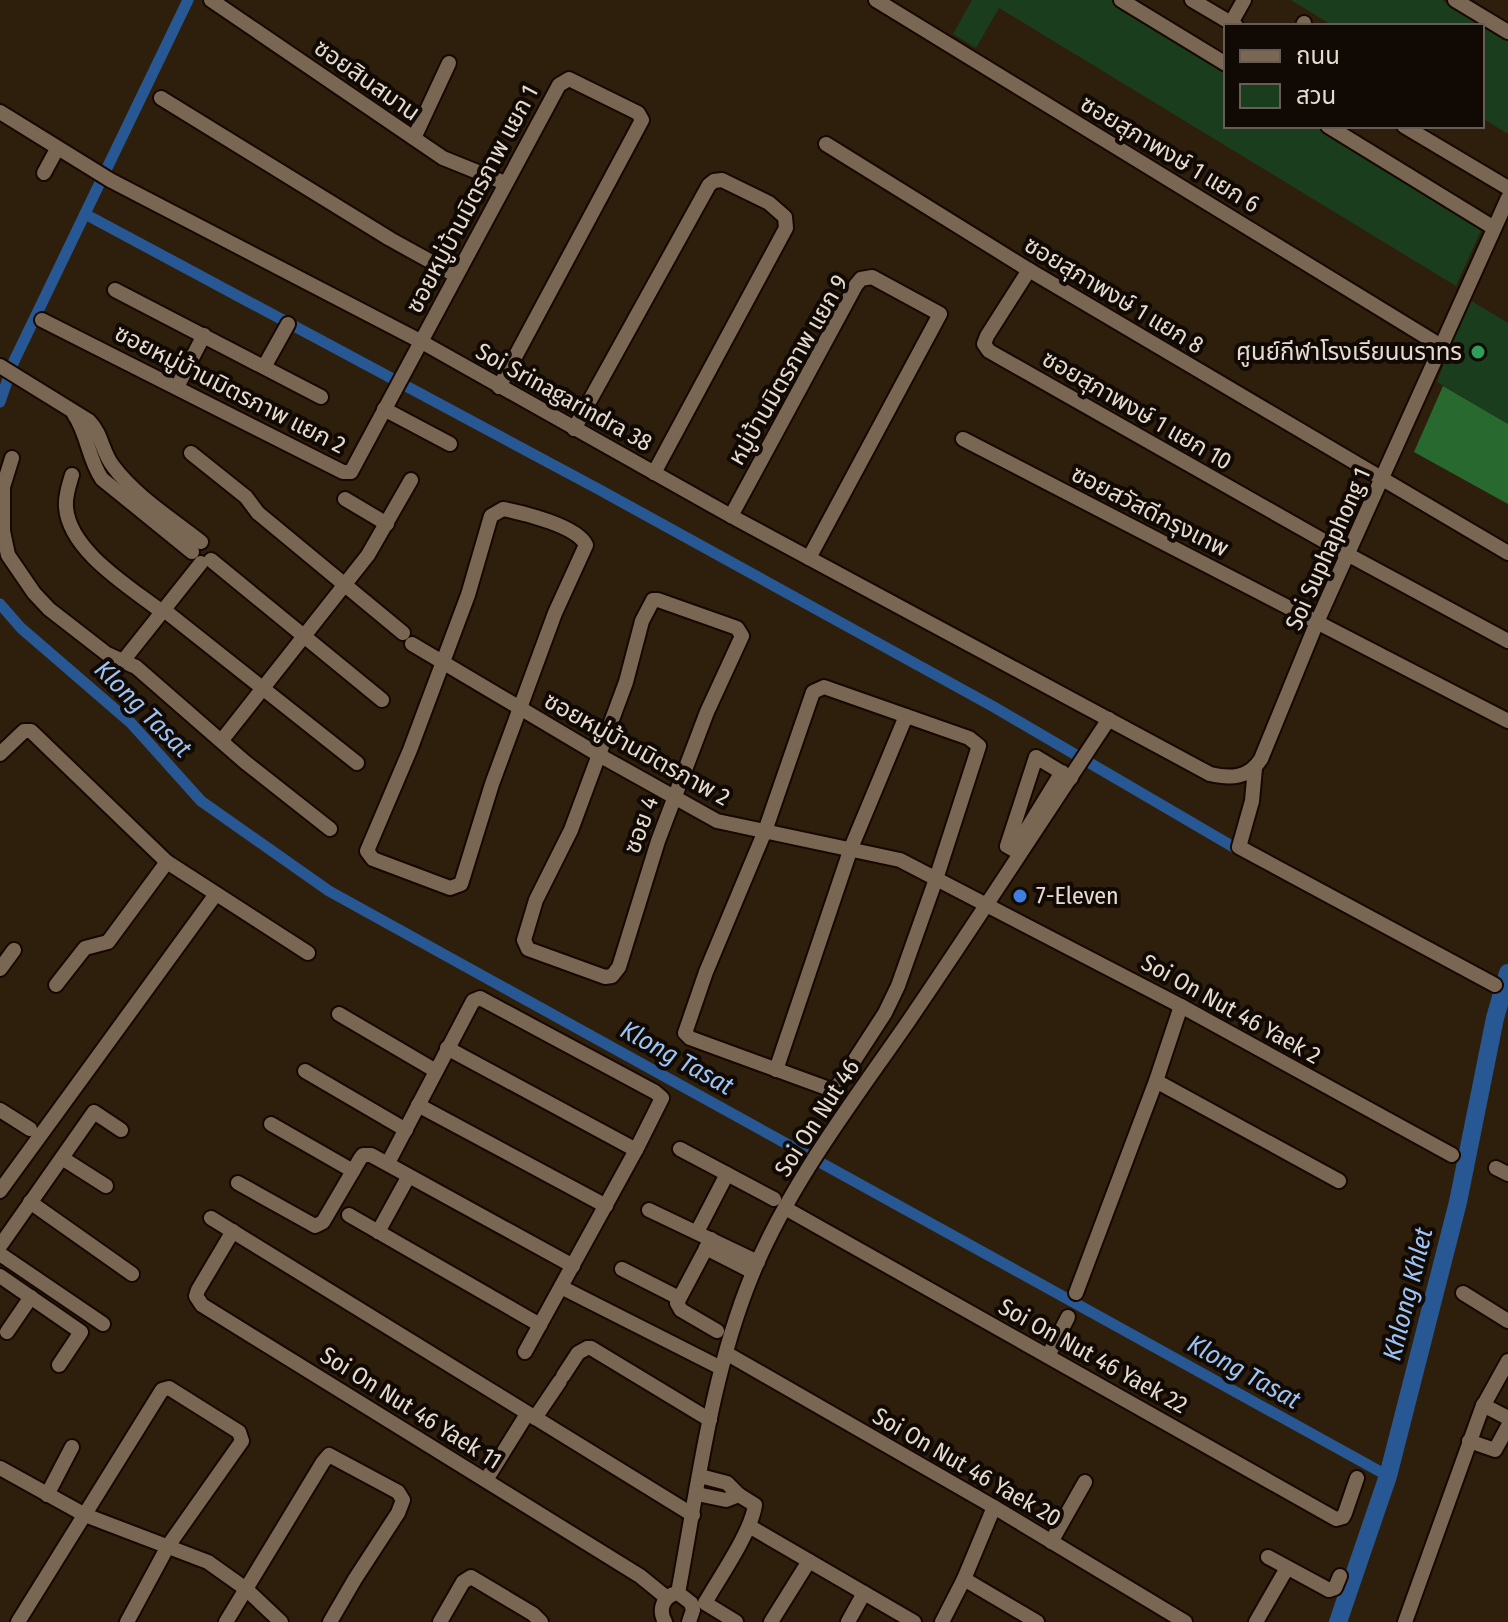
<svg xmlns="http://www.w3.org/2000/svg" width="1508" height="1622" viewBox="0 0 1508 1622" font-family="'Fira Sans Condensed','Noto Sans Thai',sans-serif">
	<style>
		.green { fill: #1a3d1d }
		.forest { fill: #286930 }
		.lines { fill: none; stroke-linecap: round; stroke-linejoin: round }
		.canal { stroke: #275893; stroke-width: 11 }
		.river { stroke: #275893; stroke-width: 18 }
		.minor-casing { stroke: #160800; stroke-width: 18 }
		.minor { stroke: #7a6753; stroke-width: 14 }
		.leisure-dot { fill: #2e9e5b; stroke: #110a04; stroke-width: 3 }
		.shop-dot { fill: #3f7fe0; stroke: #110a04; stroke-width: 3 }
		.labels { text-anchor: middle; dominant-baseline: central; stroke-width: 8; stroke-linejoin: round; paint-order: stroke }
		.street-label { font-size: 24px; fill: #e6dbd0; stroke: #110a04 }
		.poi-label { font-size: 24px; fill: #e6dbd0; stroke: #110a04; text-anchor: end }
		.water-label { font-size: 26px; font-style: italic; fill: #9cc4f7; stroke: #110a04 }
	</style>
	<rect width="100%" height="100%" fill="#2e1f0d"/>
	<g class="green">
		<polygon points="972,0 1113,0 1226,69 1226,126 1319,126 1483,226 1456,286 999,8 976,48 953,34"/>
		<polygon points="1291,0 1442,0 1508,40 1508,134 1482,118 1482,26 1333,26"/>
		<polygon points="1468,299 1508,323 1508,424 1437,382"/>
	</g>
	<polygon class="forest" points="1443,386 1508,424 1508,504 1414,452"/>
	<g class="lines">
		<g class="canal">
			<polyline points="85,214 600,490 994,707 1242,852"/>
			<polyline points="0,402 14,361 188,0"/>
			<polyline points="0,604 21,628 131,723 201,801 329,891 1388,1476"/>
		</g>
		<polyline class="river" points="1338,1622 1388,1476 1458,1202 1495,1018 1508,973"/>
		<g class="minor-casing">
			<g id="minor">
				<polyline points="211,0 443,158 505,183"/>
				<polyline points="876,0 1441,346"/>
				<polyline points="1121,0 1226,64"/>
				<polyline points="1192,0 1236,26"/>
				<polyline points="1455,0 1508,32"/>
				<polyline points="1231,23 1244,0"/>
				<polyline points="1303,26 1304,23"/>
				<polyline points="161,98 390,239 455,275"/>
				<path d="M0,112L110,180L420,341L731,516L1210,774C1231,779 1249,778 1261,759L1317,622L1508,198"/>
				<polyline points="1328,126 1494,228"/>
				<polyline points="1404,126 1508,188"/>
				<polyline points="414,138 449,63"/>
				<polyline points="826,144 1029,270 1508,553"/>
				<polyline points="44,173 57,149"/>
				<polyline points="1029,270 987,336 984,344 989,351 1347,554 1508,641"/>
				<polyline points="115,290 321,397"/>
				<polyline points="42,320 343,472 351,472 559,85 569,79 638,113 642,120 499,387"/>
				<path d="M0,366L89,421C102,434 102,452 113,466C135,496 172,519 201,542"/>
				<polyline points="264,367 288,324"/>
				<polyline points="177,387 204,335"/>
				<polyline points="384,409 450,444"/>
				<path d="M74,414C88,434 88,459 102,479L192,552"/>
				<polyline points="574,429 709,185 714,181 722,180 769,203 785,217 786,228 654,473"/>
				<polyline points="963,439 1508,721"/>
				<polyline points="191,453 246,497 258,513 403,633"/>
				<polyline points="12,458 3,487 3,531 8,555 34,593 49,609 107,654 136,667 245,762 330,829"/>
				<path d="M72,475C69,485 65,496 66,507C69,551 130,587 162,612"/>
				<polyline points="345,499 387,524"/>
				<path d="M503,509C524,513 577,526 586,545L555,613L492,784L461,884L450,888L373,859L367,851L410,750L468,595L491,516Z"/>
				<polyline points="731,516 856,285 861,279 872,277 940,314 809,558"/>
				<polyline points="211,560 382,700"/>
				<polygon points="653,600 658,600 737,628 742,636 707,712 658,841 619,967 612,976 605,977 528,949 524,940 536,900 571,830 626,682 642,621"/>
				<polyline points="164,610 357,763"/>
				<polyline points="412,644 599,755 717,821 900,860 1181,1006 1452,1155"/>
				<polyline points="123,661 201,563"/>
				<polygon points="824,687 969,738 979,746 936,879 898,986 885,1013 839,1084 832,1090 690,1038 685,1033 706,972 765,831 813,692"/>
				<polyline points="222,740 368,555 411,480"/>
				<polyline points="0,754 24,731 31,731 167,862 308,953"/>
				<polyline points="1255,768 1252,801 1239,847 1495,985"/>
				<polyline points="1062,772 1014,850 1007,846 1036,757 1071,778"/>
				<polyline points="0,969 14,950"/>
				<polyline points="56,985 85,948 108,942 167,862"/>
				<polyline points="339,1014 436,1071"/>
				<polyline points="447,1048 636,1150"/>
				<polyline points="776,1070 851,848 906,716"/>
				<polyline points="305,1071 406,1130"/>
				<polyline points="1156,1081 1339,1181"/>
				<polyline points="418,1105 606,1206"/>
				<polyline points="0,1110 30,1129"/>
				<polyline points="271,1124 353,1171"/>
				<polyline points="680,1149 774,1199"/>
				<polyline points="62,1158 106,1186"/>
				<polyline points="388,1163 473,1001 480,998 655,1092 662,1098 636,1150 525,1352"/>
				<polyline points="1496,1168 1508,1174"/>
				<polyline points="238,1183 315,1226 323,1222 360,1159 363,1155 371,1155 573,1266"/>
				<polyline points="0,1191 216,894"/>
				<polyline points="30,1202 132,1274"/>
				<polyline points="785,1208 1336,1519 1343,1517 1345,1513 1357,1478"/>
				<polyline points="649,1210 758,1262"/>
				<polyline points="349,1215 540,1325"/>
				<polyline points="211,1218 693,1515"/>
				<polyline points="233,1231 198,1290 196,1296 202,1305 640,1576 667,1598"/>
				<polyline points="378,1232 406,1181"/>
				<polyline points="697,1232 727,1174"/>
				<polyline points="711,1239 677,1303 681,1310 717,1331"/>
				<polyline points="0,1246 94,1112 121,1130"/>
				<polyline points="706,1248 753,1272"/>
				<polyline points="0,1254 103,1324"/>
				<polyline points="622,1269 679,1298"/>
				<polyline points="0,1276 81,1332 59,1365"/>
				<polyline points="561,1287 721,1368"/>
				<polyline points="1076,1293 1156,1081 1181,1006"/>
				<polyline points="1463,1293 1508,1321"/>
				<polyline points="7,1332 31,1297"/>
				<polyline points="726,1353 994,1507 1185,1622"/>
				<polyline points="1048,1356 1068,1317"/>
				<polyline points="563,1376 578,1353 587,1348 591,1348 710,1420"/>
				<polyline points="1483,1405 1508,1418"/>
				<polyline points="535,1418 560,1381"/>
				<polyline points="1469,1441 1495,1450 1508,1426"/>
				<polyline points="0,1468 85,1515 208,1562 246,1589 281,1622"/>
				<polyline points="486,1480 527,1414"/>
				<polyline points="697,1494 726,1500 739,1495 727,1483 700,1476"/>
				<polyline points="47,1495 72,1447"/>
				<polyline points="749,1526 914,1622"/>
				<polyline points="1051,1542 1085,1482"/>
				<polyline points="1268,1557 1329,1590 1335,1588 1340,1576"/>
				<polyline points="964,1579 1037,1622"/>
				<path d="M678,1593C698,1486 711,1375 752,1275C790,1183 852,1103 908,1022C976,922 1042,820 1109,719"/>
				<polyline points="18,1622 162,1390 169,1388 239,1432 242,1441 168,1546 127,1622"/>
				<polyline points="226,1622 323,1462 329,1455 398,1492 403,1500 398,1513 355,1579 330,1622"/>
				<polyline points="440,1622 463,1582 471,1577 533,1614 541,1622"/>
				<path d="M665,1622C658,1610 663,1595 678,1593L691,1603L693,1610L689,1622"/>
				<path d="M736,1622L705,1603C719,1578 751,1533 755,1505L739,1495"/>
				<polyline points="771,1622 809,1561"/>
				<polyline points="848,1622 864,1593"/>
				<polyline points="942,1622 964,1579 994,1507"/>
				<polyline points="1256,1622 1287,1568"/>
				<polyline points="1405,1622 1482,1408 1508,1361"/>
			</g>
		</g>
		<use href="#minor" class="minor"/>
	</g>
	<circle class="leisure-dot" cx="1478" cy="352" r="8"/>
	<circle class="shop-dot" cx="1020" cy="896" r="8"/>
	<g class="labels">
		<g class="street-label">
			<text transform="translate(367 80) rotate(35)">ซอยสินสมาน</text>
			<text transform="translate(1170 154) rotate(31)">ซอยสุภาพงษ์ 1 แยก 6</text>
			<text transform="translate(472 199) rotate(-62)">ซอยหมู่บ้านมิตรภาพ แยก 1</text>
			<text transform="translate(1114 295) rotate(31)">ซอยสุภาพงษ์ 1 แยก 8</text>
			<text transform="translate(788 370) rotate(-60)">หมู่บ้านมิตรภาพ แยก 9</text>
			<text transform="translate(230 389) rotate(27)">ซอยหมู่บ้านมิตรภาพ แยก 2</text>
			<text transform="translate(564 397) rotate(29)">Soi Srinagarindra 38</text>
			<text transform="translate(1137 410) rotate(30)">ซอยสุภาพงษ์ 1 แยก 10</text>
			<text transform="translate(1150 511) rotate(27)">ซอยสวัสดีกรุงเทพ</text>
			<text transform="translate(1328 549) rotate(-66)">Soi Suphaphong 1</text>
			<text transform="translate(637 749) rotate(29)">ซอยหมู่บ้านมิตรภาพ 2</text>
			<text transform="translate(641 825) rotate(-70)">ซอย 4</text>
			<text transform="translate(1231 1009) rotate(29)">Soi On Nut 46 Yaek 2</text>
			<text transform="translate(817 1118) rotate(-57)">Soi On Nut 46</text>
			<text transform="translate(1093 1356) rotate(29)">Soi On Nut 46 Yaek 22</text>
			<text transform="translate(411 1408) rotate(32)">Soi On Nut 46 Yaek 11</text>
			<text transform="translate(967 1467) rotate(30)">Soi On Nut 46 Yaek 20</text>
		</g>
		<g class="poi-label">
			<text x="1462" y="352">ศูนย์กีฬาโรงเรียนนราทร</text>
			<text x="1036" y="896" text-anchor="start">7-Eleven</text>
		</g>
		<g class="water-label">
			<text transform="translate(143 709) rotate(45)">Klong Tasat</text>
			<text transform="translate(677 1058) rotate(29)">Klong Tasat</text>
			<text transform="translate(1408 1294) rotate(-76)">Khlong Khlet</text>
			<text transform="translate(1244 1372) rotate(29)">Klong Tasat</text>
		</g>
	</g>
	<rect x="1224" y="24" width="260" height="104" fill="#110a04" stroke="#665e56" stroke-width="2"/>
	<rect x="1240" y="50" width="40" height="12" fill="#7a6753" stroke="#665e56" stroke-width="2"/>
	<text x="1296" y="64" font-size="24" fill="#e6dbd0">ถนน</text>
	<rect x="1240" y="84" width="40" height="24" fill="#1a3d1d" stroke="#665e56" stroke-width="2"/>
	<text x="1296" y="104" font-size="24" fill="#e6dbd0">สวน</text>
</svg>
